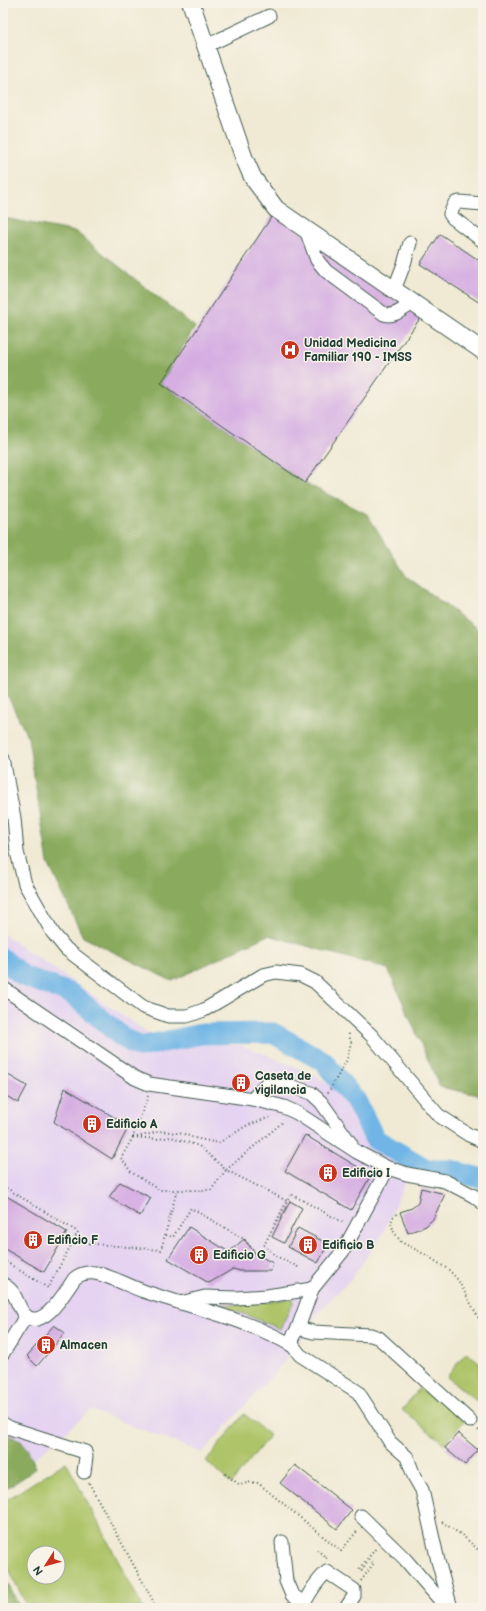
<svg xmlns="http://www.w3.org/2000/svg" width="486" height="1611" viewBox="0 0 486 1611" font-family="'Balsamiq Sans',sans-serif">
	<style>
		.built { fill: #e5d3f1 }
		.green { fill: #aec469; stroke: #66804e; fill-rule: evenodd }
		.forest { fill: #8aaa5d; stroke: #547448 }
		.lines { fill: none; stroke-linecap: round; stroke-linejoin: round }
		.river { stroke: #6fb5e5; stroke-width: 21 }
		.building { fill: #d5ade2 }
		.minor-casing { stroke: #3e574c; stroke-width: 15 }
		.major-casing { stroke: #3e574c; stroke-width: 19 }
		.path { stroke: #3e574c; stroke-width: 2; stroke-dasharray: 1 3; stroke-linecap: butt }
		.minor { stroke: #fff; stroke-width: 13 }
		.major { stroke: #fff; stroke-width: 17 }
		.labels { text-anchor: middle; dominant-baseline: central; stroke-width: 3; stroke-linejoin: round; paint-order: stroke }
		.poi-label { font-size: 12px; font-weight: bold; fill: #1f3d34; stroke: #f7f3e8; text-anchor: start }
	</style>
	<rect width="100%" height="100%" fill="#f7f3e8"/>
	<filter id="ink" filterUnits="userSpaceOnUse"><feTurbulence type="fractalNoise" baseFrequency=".025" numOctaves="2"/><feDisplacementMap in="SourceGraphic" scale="8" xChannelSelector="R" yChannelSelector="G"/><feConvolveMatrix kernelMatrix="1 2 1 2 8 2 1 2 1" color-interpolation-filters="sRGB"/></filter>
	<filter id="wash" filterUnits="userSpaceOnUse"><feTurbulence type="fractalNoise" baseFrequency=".012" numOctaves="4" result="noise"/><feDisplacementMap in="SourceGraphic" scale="16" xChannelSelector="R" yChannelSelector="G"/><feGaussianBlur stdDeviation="0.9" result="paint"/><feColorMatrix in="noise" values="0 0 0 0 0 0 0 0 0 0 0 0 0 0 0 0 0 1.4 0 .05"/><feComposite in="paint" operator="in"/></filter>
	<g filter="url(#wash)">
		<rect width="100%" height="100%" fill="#f0ead4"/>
		<polygon class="built" points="3,934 173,1050 203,1044 239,1045 260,1052 316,1076 351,1101 375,1139 414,1162 383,1233 352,1278 318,1312 304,1337 272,1376 202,1453 91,1410 3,1485"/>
		<g class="green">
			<polygon points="293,1298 293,1303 280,1329 242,1313 195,1303 243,1305"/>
			<polygon points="466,1352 483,1365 483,1406 447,1377"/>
			<polygon points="422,1385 465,1420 445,1444 402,1410"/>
			<polygon points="244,1414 270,1435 231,1484 206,1461"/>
			<path d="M66,1462L143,1608H28L3,1558V1502ZM34,1553H58V1577H34Z"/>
		</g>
		<g class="forest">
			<polygon points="3,218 76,232 195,327 161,383 305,483 367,514 406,576 483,633 483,1096 440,1087 388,969 268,935 172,981 83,937 48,863 28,738 3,686"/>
			<polygon points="3,1434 19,1439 28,1450 36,1468 27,1475 3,1491"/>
			<polygon points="3,1574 20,1608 3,1608"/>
		</g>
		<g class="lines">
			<polyline class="river" points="3,959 23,976 72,994 122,1037 140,1047 201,1034 273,1033 323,1061 356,1101 375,1139 428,1170 451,1170 483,1179"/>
		</g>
		<g id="blocks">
			<g class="building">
				<polygon points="274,213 421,317 305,483 161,383"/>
				<polygon points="440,234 483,263 483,305 420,264"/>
				<polygon points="3,1072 27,1086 18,1103 3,1094"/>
				<polygon points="241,1078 246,1083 241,1087 236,1083"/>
				<polygon points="65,1088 129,1126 112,1159 54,1122"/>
				<polygon points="305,1135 371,1175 351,1210 285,1171"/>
				<polygon points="120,1182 151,1198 140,1216 109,1197"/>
				<polygon points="421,1188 445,1194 433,1219 426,1226 408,1233 400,1212 412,1208 418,1203"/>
				<polygon points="3,1194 67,1232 44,1272 3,1248"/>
				<polygon points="290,1201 302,1208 284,1243 272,1237"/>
				<polygon points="189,1227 229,1252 244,1239 256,1254 273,1263 271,1271 240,1271 233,1269 209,1283 168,1259"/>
				<polygon points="298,1228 328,1244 318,1263 288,1247"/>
				<polygon points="54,1325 65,1333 37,1366 27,1356"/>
				<polygon points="458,1433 478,1450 465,1465 445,1448"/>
				<polygon points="295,1465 352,1510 337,1529 280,1483"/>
			</g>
		</g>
	</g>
	<g filter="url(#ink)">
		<use href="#blocks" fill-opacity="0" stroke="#3e574c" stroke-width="1"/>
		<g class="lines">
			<g class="minor-casing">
				<g id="minor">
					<polyline points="206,46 269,16"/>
					<polyline points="483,204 459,202 455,203 450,214 453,218 483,241"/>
					<path d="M306,230L317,260L326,271L384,314C394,318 404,308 413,303"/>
					<polyline points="394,290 404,264 410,243"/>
					<polyline points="3,759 14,818 17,852 25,884 53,933 66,949 143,1007 168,1016 187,1016 204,1010 263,975 276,972 301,975 315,982 371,1035 438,1115 469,1135 483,1141"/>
					<polyline points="3,988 135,1078 149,1084 253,1099 284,1107 297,1113 357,1152 388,1168 407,1174 445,1181 474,1196 483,1203"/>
					<polyline points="253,1099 266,1084 272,1082 279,1082 311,1093 321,1102 351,1144"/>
					<polyline points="388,1168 343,1251 312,1289 298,1328 292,1338 293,1346 300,1355 358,1392 390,1442 407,1457 414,1476 422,1490 438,1561 451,1608"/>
					<path d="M3,1284C7,1287 12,1290 14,1295C18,1302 20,1311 26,1316C44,1331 66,1290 75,1278C80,1274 87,1272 95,1273C108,1275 129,1286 143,1291C194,1308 247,1319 293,1346"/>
					<polyline points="180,1303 205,1297 236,1298 267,1296 312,1289"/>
					<polyline points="298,1328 313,1332 371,1335 379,1338 470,1421"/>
					<polyline points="3,1353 26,1316"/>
					<polyline points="3,1424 10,1428 85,1452 86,1457 84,1472"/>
					<polyline points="361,1516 404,1558 447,1608"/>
					<polyline points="282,1542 286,1581 292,1595 304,1603"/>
					<path d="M303,1608C305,1598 319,1578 327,1572L354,1590V1596L346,1608"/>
				</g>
			</g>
			<g class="major-casing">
				<polyline id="major" points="191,3 244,158 253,178 276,209 483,351"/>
			</g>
			<g class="path">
				<polyline points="328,1093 347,1060 351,1042 348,1031"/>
				<polyline points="148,1096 133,1137 121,1158 131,1172 159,1190 177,1190"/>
				<polyline points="133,1137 158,1139 171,1137 199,1146 226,1170 284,1121"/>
				<polyline points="137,1137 162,1131 184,1134 194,1138 219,1143 246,1126 270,1117"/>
				<polyline points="3,1186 78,1232 48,1288 3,1260"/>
				<polyline points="397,1214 393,1217 391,1223 394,1232 401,1242 426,1255 449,1270 458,1280 483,1326"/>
				<polyline points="166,1235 173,1237 191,1208 244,1239 256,1254"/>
				<polyline points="73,1242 161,1250 177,1190 211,1190 226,1170 287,1201"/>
				<polyline points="298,1267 276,1256 264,1245 291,1194 344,1223"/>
				<polyline points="478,1430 483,1434"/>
				<polyline points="225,1474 240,1485 251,1482 258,1483 341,1551 358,1530"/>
				<polyline points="89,1483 157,1608"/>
				<polyline points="442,1522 463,1536 483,1554"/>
				<polyline points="317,1550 328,1559"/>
				<polyline points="361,1581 374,1563 369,1560 362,1570 359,1569 377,1547"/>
			</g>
			<use href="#minor" class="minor"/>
			<use href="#major" class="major"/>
		</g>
	</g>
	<defs>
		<g id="hospital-disc" transform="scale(1)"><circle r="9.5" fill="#c8321e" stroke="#f7f3e8"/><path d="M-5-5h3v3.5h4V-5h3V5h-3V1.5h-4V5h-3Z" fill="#fff"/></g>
		<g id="building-disc" transform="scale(1)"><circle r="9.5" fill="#c8321e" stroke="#f7f3e8"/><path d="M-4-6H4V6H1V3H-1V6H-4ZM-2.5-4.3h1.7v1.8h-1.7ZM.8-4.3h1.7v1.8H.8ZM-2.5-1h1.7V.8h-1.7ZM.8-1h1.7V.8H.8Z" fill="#fff"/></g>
	</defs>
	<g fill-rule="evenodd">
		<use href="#hospital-disc" x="290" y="350"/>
		<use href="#building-disc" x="241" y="1083"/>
		<use href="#building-disc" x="92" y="1124"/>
		<use href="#building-disc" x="328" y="1173"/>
		<use href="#building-disc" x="33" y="1240"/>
		<use href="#building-disc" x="308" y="1245"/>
		<use href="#building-disc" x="199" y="1255"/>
		<use href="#building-disc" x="46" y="1345"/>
	</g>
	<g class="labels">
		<g class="poi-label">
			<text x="304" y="343">Unidad Medicina<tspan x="304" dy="14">Familiar 190 - IMSS</tspan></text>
			<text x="255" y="1076">Caseta de<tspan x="255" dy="14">vigilancia</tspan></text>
			<text x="106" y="1124">Edificio A</text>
			<text x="342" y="1173">Edificio I</text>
			<text x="47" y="1240">Edificio F</text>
			<text x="322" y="1245">Edificio B</text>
			<text x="213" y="1255">Edificio G</text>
			<text x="60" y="1345">Almacen</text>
		</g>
	</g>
	<rect width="486" height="1611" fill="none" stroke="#f7f3e8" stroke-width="16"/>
	<g transform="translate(46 1565) rotate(234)"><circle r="19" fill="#f7f3e8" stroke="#a1aaa0"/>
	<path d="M0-3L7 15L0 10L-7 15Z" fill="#c8321e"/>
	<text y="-6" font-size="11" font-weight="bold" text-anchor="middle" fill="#1f3d34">N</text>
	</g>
</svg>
